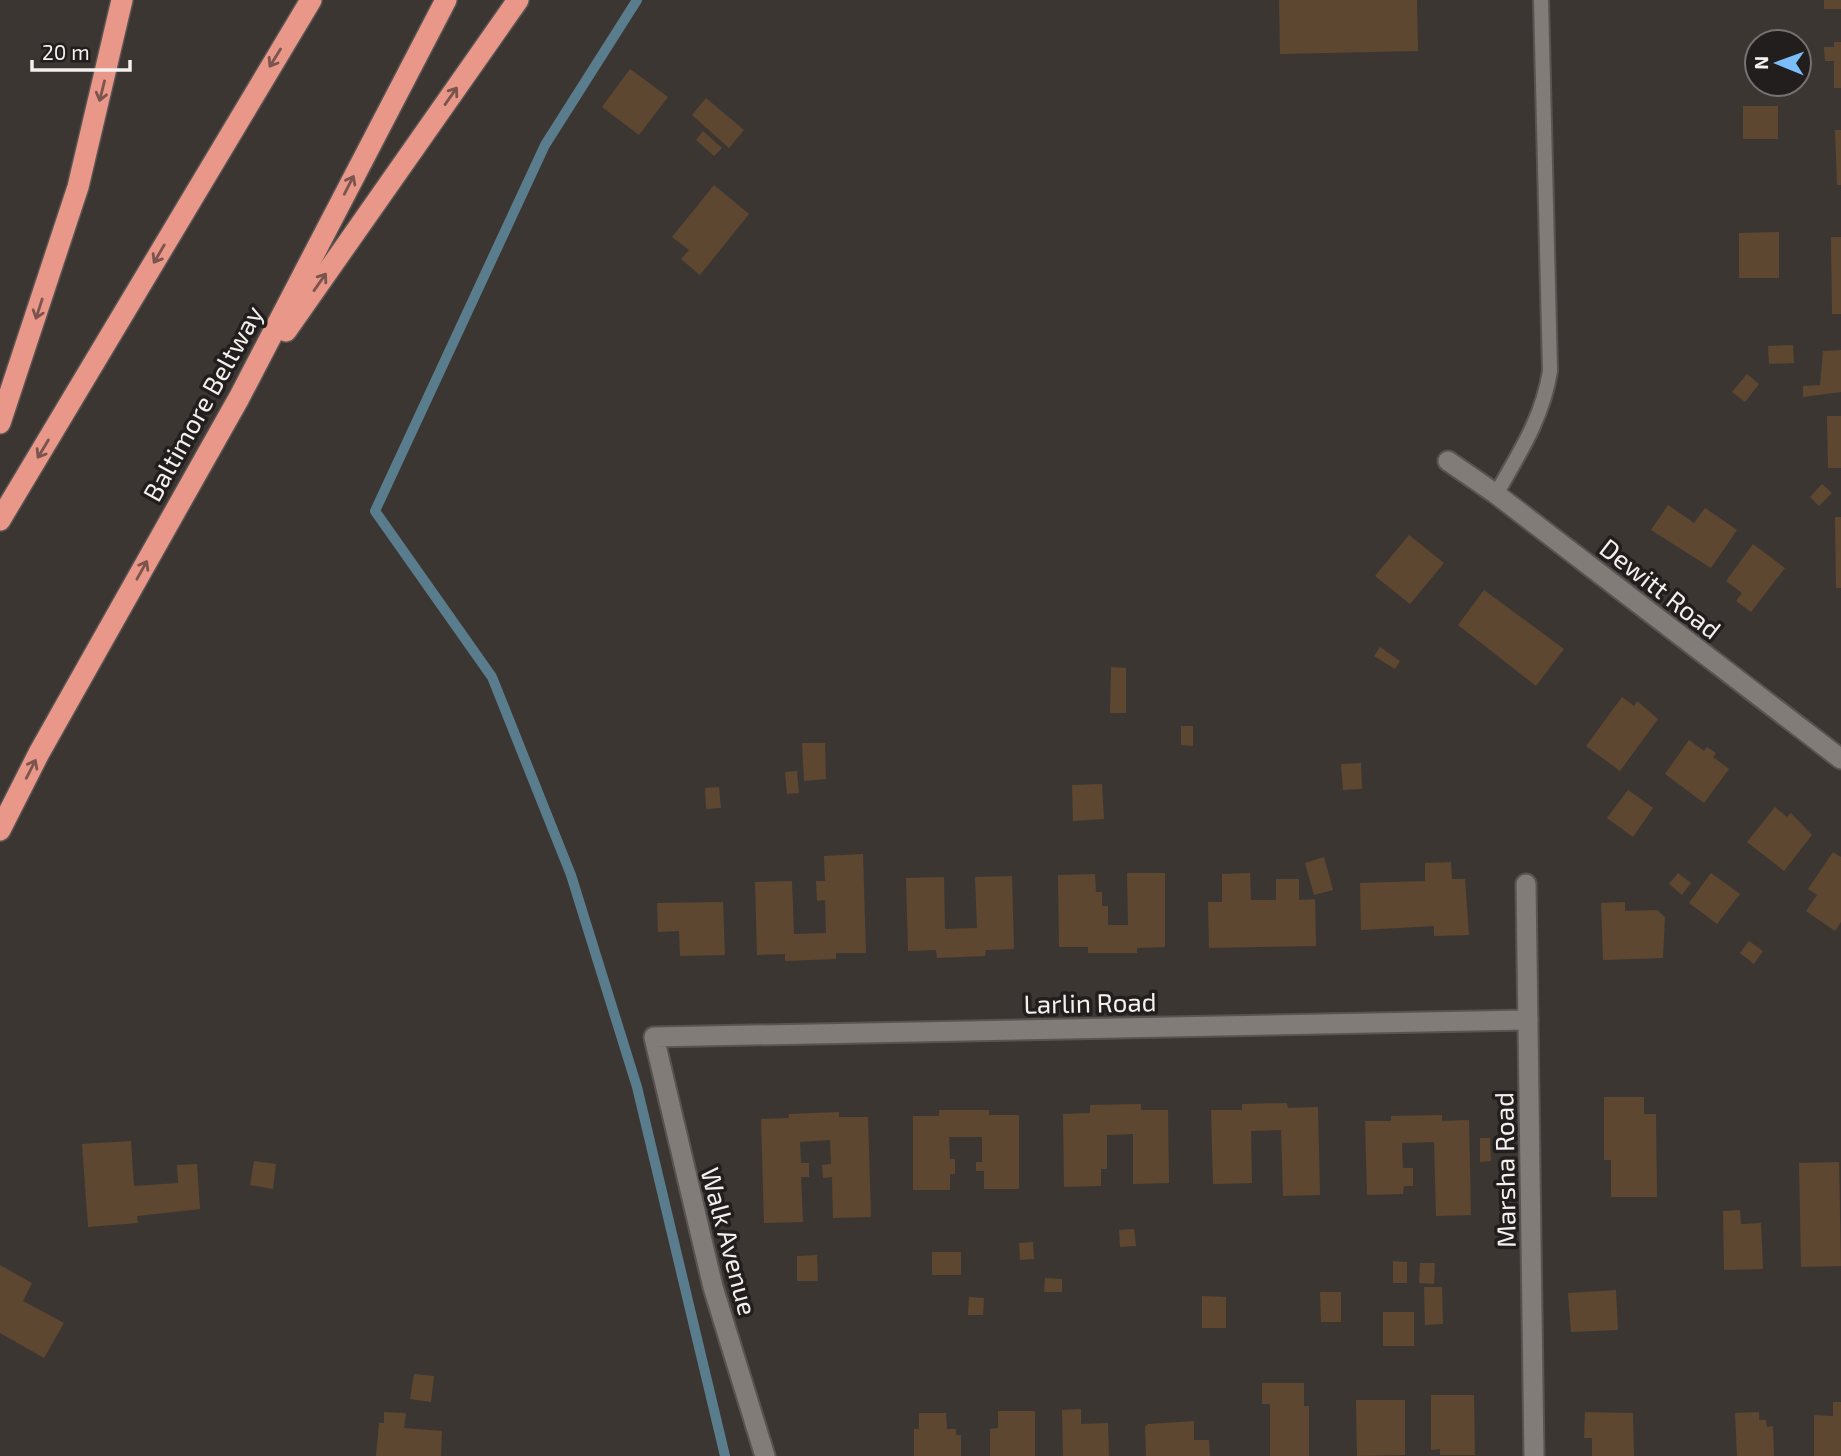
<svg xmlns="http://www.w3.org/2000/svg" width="1841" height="1456" viewBox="0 0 1841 1456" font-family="'Exo 2',sans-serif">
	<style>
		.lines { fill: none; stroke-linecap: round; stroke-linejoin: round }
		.stream { stroke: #597d8c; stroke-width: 10 }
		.building { fill: #5d4730 }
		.service-casing { stroke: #595452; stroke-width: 18 }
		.minor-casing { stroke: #595452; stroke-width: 23 }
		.motorway-casing { stroke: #595452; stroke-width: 24 }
		.service { stroke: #827c78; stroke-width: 14 }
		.minor { stroke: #827c78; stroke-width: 19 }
		.motorway { stroke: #e89789; stroke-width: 21 }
		.oneway { stroke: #7b544e }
		.labels { text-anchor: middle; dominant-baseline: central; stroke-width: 7; stroke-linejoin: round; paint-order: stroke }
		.street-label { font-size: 26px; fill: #f3f0ee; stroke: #211e1d }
	</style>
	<rect width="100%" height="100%" fill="#3c3633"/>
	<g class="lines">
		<polyline class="stream" points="637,0 545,145 375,511 492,677 571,875 637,1087 725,1456"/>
	</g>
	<g class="building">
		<polygon points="1279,0 1417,0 1418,51 1280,54"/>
		<rect x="1824" y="0" width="17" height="9"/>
		<polygon points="1834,42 1841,42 1841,88 1834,88 1834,61 1825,61 1824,47 1834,47"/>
		<polygon points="630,69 668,97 639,135 602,107"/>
		<polygon points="706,98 744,130 729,148 692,115"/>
		<rect x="1743" y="106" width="35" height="33"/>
		<polygon points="1835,130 1841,130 1841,185 1837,185"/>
		<polygon points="703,131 722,148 714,156 696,140"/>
		<polygon points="714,185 749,214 700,275 681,259 689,250 672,237"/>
		<polygon points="1779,232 1779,278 1739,278 1739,233"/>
		<polygon points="1831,237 1841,237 1841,314 1832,314"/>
		<polygon points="1793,345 1794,363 1769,364 1768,346"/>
		<polygon points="1841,350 1841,392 1803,397 1803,386 1820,385 1823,351"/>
		<polygon points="1747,374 1759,384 1745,402 1732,392"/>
		<polygon points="1827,416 1841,416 1841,468 1828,468"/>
		<polygon points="1822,484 1832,493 1819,506 1810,497"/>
		<polygon points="1668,505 1694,523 1705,508 1737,530 1711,568 1651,530"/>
		<polygon points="1835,517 1841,517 1841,588 1836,588"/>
		<polygon points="1409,535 1444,563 1410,604 1375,576"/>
		<polygon points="1753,544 1785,568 1751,612 1736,601 1742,593 1726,581"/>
		<polygon points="1484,590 1564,649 1536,686 1458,625"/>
		<polygon points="1380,647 1400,661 1395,669 1374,656"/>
		<polygon points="1111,667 1126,668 1126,713 1110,713"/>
		<polygon points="1622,697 1634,706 1637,701 1658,719 1620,771 1586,746"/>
		<polygon points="1181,726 1193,726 1193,746 1181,745"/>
		<polygon points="1689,740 1704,751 1707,747 1716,753 1713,757 1729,769 1704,803 1665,774"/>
		<polygon points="802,743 825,743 826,779 804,781"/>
		<polygon points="1361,763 1362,789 1343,790 1341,764"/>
		<polygon points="797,771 799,793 787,794 785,772"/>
		<polygon points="1102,784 1104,819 1073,821 1072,785"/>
		<polygon points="719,787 721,808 706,809 705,788"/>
		<polygon points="1628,790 1653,808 1633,837 1607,818"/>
		<polygon points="1775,807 1787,817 1791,813 1812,835 1784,871 1747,842"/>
		<polygon points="1833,852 1841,857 1841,922 1835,931 1806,911 1817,895 1808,889"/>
		<polygon points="863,854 866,953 836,953 836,959 785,961 785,954 757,955 755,882 792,881 794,934 826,933 825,900 817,901 816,881 825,881 824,856"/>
		<polygon points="1324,857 1333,890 1314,895 1305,863"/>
		<polygon points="1451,862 1452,879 1465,879 1469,935 1434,936 1434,926 1361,930 1360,883 1425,881 1425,863"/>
		<polygon points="1127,873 1165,873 1165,947 1137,948 1137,953 1088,953 1088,947 1059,947 1058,875 1095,874 1096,892 1102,892 1102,906 1108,906 1108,925 1128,925"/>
		<polygon points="1250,873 1251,900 1276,900 1276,879 1299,879 1299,900 1315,899 1316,946 1209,948 1208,902 1222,902 1222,874"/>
		<polygon points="1678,873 1691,883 1682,895 1669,884"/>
		<polygon points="1711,873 1740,894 1717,924 1689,903"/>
		<polygon points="1012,876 1014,949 986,950 985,956 937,958 936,950 908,951 906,878 944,877 945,929 977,928 975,877"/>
		<polygon points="723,902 725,955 680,956 679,931 658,932 657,903"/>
		<polygon points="1625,902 1625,911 1657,910 1665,917 1663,958 1603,960 1601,903"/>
		<polygon points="1749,941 1763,951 1754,964 1740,953"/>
		<polygon points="1604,1097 1644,1097 1644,1114 1656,1114 1657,1197 1611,1197 1611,1160 1604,1160"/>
		<polygon points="1287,1103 1288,1108 1318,1107 1320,1195 1283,1196 1281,1130 1251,1131 1252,1183 1213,1184 1211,1110 1242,1110 1242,1104"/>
		<polygon points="1141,1104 1141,1110 1168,1110 1169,1183 1133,1184 1133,1134 1107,1135 1107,1169 1101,1169 1101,1186 1064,1187 1063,1114 1090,1113 1090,1105"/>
		<polygon points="939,1110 989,1110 989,1115 1019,1115 1019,1189 984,1189 984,1171 976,1171 976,1162 982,1162 982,1137 949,1137 950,1159 955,1159 955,1174 950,1174 950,1190 913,1190 913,1116 939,1116"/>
		<polygon points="839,1112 839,1117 868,1117 871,1217 833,1218 832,1177 823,1178 822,1165 831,1164 830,1140 800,1142 801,1163 809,1163 809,1177 801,1177 803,1222 764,1223 761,1119 789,1118 789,1114"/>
		<polygon points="1442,1115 1442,1121 1469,1120 1471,1215 1436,1216 1434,1142 1402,1143 1403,1168 1413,1168 1413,1186 1404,1186 1403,1194 1367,1195 1365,1121 1391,1121 1391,1116"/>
		<polygon points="1480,1138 1490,1138 1491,1161 1480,1162"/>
		<polygon points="131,1141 134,1186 178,1183 177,1165 197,1164 200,1209 137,1216 138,1223 88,1227 82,1144"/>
		<polygon points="254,1161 276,1164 273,1189 250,1185"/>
		<polygon points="1839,1162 1841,1266 1801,1267 1799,1163"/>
		<polygon points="1740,1210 1741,1224 1761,1223 1763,1269 1724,1270 1723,1211"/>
		<polygon points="1134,1229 1136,1246 1120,1247 1119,1230"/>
		<polygon points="1033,1242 1034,1259 1020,1260 1019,1243"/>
		<rect x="932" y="1252" width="29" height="23"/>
		<polygon points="817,1255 818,1281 797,1281 797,1256"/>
		<polygon points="1393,1261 1407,1262 1407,1283 1393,1283"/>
		<polygon points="1420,1263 1435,1263 1434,1284 1419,1283"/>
		<polygon points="0,1265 32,1283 23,1301 64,1323 44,1358 0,1333"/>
		<polygon points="1045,1278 1062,1279 1062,1292 1044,1292"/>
		<polygon points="1424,1287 1442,1287 1443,1324 1425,1325"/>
		<polygon points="1616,1290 1618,1330 1571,1332 1568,1293"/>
		<polygon points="1320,1292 1341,1292 1341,1322 1321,1322"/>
		<polygon points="1202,1296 1226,1297 1226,1328 1202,1328"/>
		<polygon points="969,1297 984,1298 983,1315 968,1315"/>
		<rect x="1383" y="1312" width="31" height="34"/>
		<polygon points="414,1374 434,1376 431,1402 410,1399"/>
		<polygon points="1262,1383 1304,1383 1304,1406 1309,1406 1309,1456 1270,1456 1270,1404 1262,1404"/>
		<polygon points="1431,1395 1474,1395 1475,1455 1440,1455 1440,1449 1431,1450"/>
		<polygon points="1356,1400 1405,1400 1405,1455 1357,1456"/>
		<polygon points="1833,1402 1841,1402 1841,1456 1814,1456 1814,1415 1833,1416"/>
		<polygon points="1081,1409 1081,1424 1108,1423 1109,1456 1063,1456 1062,1410"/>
		<polygon points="998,1411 1035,1411 1035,1456 990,1456 990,1429 998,1428"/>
		<polygon points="384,1412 406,1413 404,1428 442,1431 441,1456 376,1456 379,1423 384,1423"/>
		<polygon points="1585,1412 1633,1413 1634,1456 1592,1456 1592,1438 1584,1438"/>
		<polygon points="1759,1412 1759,1420 1766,1420 1767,1427 1773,1426 1774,1456 1737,1456 1735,1413"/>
		<polygon points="919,1413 946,1413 947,1429 956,1429 956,1435 961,1435 961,1456 914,1456 914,1429 919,1429"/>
		<polygon points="1194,1421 1194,1440 1209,1440 1210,1456 1146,1456 1145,1427 1148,1424"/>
	</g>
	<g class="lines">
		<g class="service-casing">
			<path id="service" d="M1496,494C1519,454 1543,417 1550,371L1541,0"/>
		</g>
		<g class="minor-casing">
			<g id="minor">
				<polyline points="1448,461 1496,494 1841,759"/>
				<polyline points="1526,884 1534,1456"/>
				<polyline points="765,1456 713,1287 654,1037 1528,1020"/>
			</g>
		</g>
		<g class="motorway-casing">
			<g id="motorway">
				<polyline points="286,331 518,0"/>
				<polyline points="0,423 78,187 122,0"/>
				<polyline points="0,520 311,0"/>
				<polyline points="0,830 39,753 239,398 446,0"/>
			</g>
		</g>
		<use href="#service" class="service"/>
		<use href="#minor" class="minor"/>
		<use href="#motorway" class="motorway"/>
	</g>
	<defs><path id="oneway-shaft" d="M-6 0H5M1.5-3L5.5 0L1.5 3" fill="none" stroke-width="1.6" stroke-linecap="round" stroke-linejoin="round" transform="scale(1.75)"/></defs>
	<g class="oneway">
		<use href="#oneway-shaft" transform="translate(275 58) rotate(122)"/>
		<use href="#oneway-shaft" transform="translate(102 91) rotate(104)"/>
		<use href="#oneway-shaft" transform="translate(451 96) rotate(-55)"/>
		<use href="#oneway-shaft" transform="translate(349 185) rotate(-63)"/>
		<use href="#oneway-shaft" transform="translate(159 254) rotate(120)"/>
		<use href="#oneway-shaft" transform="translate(320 282) rotate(-55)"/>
		<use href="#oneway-shaft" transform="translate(39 309) rotate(108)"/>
		<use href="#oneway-shaft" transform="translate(43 449) rotate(121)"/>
		<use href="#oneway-shaft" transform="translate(142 570) rotate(-61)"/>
		<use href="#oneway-shaft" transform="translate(31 769) rotate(-63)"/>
	</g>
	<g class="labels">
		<g class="street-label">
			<text transform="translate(202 403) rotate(-61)">Baltimore Beltway</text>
			<text transform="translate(1661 588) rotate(38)">Dewitt Road</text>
			<text transform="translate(1090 1002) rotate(-1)">Larlin Road</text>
			<text transform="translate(1504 1170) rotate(-91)">Marsha Road</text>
			<text transform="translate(730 1241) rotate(75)">Walk Avenue</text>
		</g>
	</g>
	<g transform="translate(1778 63) rotate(271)"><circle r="33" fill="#211e1d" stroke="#757271" stroke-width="2"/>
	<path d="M0-5L12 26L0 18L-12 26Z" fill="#7cbef9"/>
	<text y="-10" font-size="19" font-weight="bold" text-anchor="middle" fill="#f3f0ee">N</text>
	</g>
	<path d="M32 60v10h98v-10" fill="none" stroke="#f3f0ee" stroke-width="3.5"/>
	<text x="42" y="60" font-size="21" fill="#f3f0ee" stroke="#211e1d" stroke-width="5" paint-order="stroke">20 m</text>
</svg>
